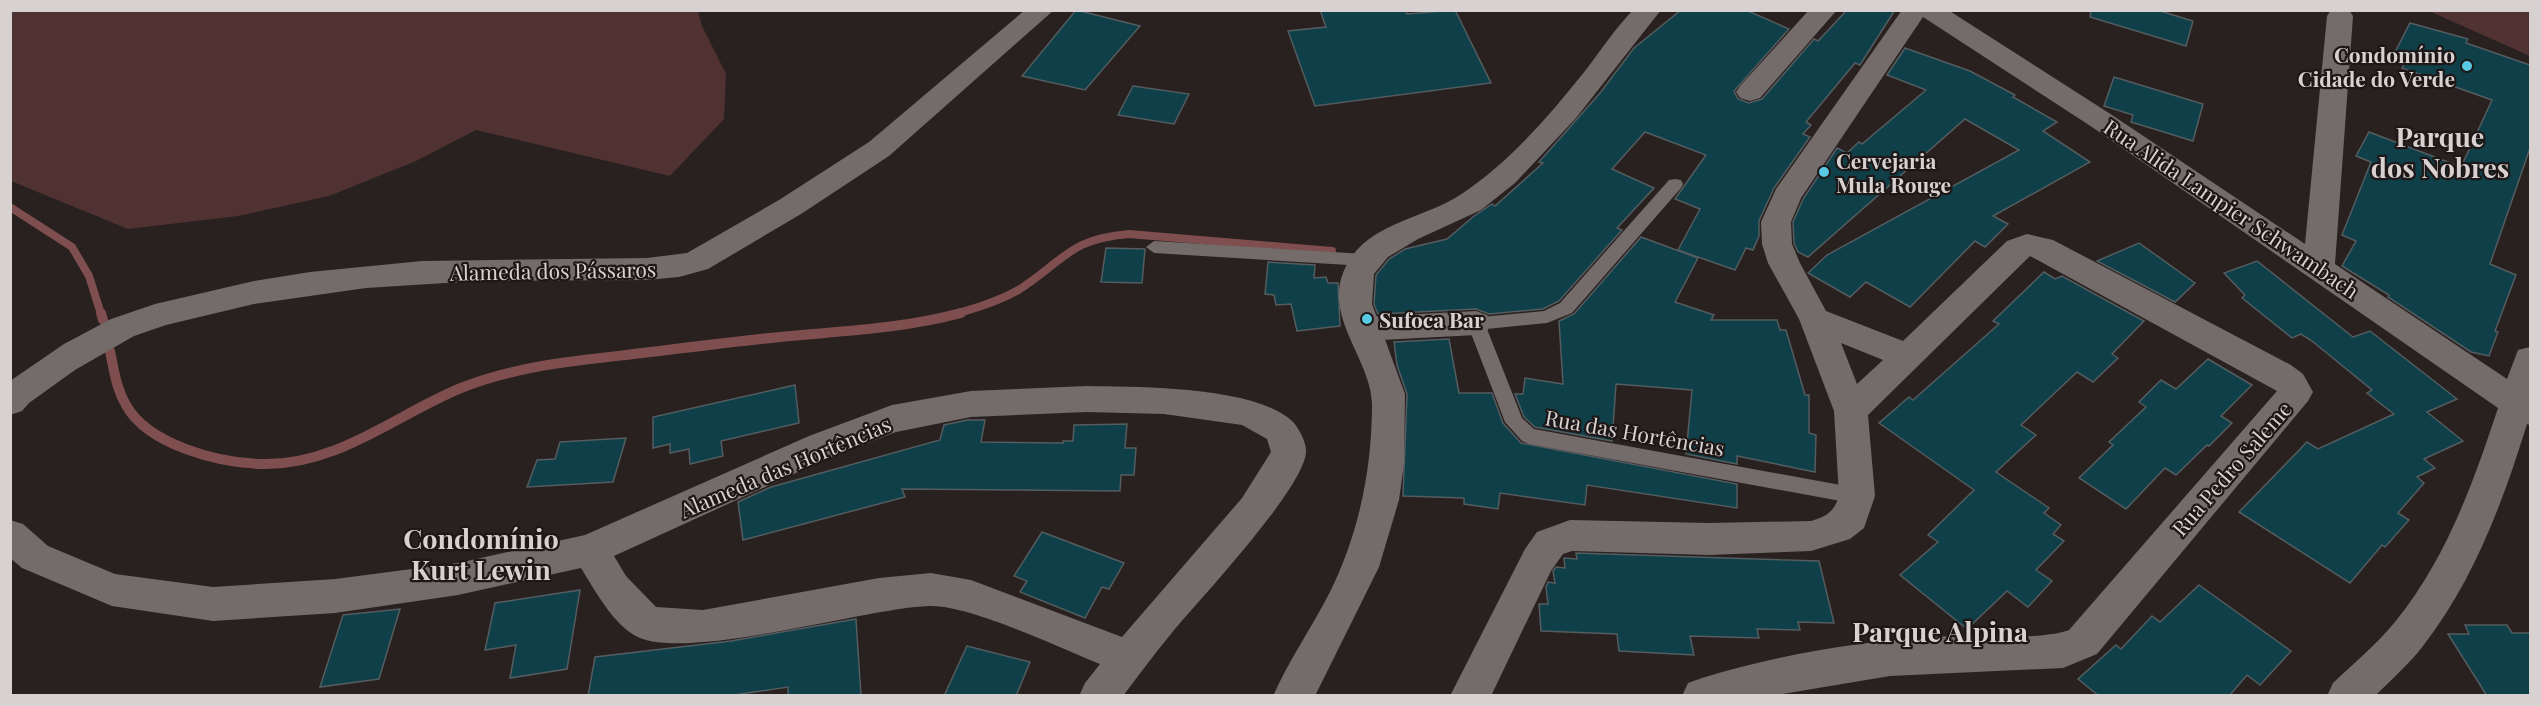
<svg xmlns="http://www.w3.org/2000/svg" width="2541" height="706" viewBox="0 0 2541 706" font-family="'Playfair Display',serif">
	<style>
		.green { fill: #513232 }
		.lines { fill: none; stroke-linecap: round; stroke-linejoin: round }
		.stream-far1 { stroke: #7f4e4e; stroke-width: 8 }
		.stream { stroke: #7f4e4e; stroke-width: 10 }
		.building { fill: #0f404a; stroke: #545c5f; stroke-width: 1.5 }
		.service { fill: #746b6b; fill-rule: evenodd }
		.minor { fill: #746b6b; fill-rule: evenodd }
		.secondary { fill: #746b6b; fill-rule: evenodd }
		.poi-dot { fill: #57c9e2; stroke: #1e1717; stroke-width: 2 }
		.labels { text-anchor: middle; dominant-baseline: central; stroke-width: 4.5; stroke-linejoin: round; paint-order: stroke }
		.poi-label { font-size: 21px; font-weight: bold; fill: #d7d2d1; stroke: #1e1717; text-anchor: start }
		.street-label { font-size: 21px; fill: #d7d2d1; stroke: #1e1717 }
		.district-label { font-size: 27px; font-weight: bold; fill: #d7d2d1; stroke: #1e1717 }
	</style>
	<rect width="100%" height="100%" fill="#282120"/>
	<g class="green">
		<polygon points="10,11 698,11 702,26 726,74 724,119 670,176 476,130 416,161 329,196 238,216 128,229 11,181"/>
		<polygon points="2429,11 2530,11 2530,56"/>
	</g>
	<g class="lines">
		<g class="stream-far1">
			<polyline points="10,207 72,247 89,276 101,314"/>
			<path d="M955,314C977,308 1000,301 1020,289C1065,260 1069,239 1129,234L1332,251"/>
		</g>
		<g class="stream">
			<polyline points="101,313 103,320"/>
			<path d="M110,351C114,370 116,388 126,405C148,445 219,463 262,464C337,466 395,415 461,388C513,367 571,361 626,355C677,349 729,342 780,337C841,331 901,329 961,313"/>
		</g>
	</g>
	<g class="building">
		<polygon points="1076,10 1140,26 1085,90 1022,76"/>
		<polygon points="1320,10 1405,10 1407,14 1455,10 1491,83 1315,106 1288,31 1326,27"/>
		<polygon points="1681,10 1746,10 1789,29 1734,91 1738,99 1749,103 1762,99 1814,39 1818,41 1847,10 1895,10 1860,65 1855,63 1806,122 1811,125 1803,134 1810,137 1774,188 1759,221 1759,236 1753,250 1746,248 1735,270 1678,250 1700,209 1675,199 1706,155 1645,132 1612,169 1654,188 1617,228 1622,230 1559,301 1543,309 1489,314 1476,309 1378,314 1374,304 1376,275 1389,259 1405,249 1447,239 1474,216 1492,204 1495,206 1543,163 1539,162 1600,93 1634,48"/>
		<polygon points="2091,10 2157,10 2193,21 2186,46 2090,17"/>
		<polygon points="2410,23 2468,39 2466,43 2530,65 2530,148 2490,264 2516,275 2495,331 2498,332 2489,356 2471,352 2388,297 2389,295 2342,266 2356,241 2342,235 2371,162 2356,156 2369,132 2461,167 2492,100 2402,68 2404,65 2391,60"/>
		<polygon points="1905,48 1970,71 2015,95 2013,97 2057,122 2043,131 2090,162 1993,216 2008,224 1985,247 1975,241 1910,307 1866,282 1850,297 1808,273 1827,255 2019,150 1965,119 1808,257 1798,252 1794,243 1793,222 1803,199 1837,148 1847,153 1859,142 1862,144 1926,90 1887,75"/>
		<polygon points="2114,77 2203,104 2193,141 2131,122 2133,115 2104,106"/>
		<polygon points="1133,86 1189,94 1174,124 1118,115"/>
		<polygon points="1641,237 1698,258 1675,302 1714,315 1711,320 1777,320 1780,330 1786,330 1805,395 1809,395 1809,433 1816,435 1815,472 1737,456 1737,464 1686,454 1692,390 1616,384 1612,441 1535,427 1524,417 1515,394 1523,394 1525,378 1563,384 1559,321 1574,314"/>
		<polygon points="2139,243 2195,283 2175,302 2097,261"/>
		<polygon points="1106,248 1145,249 1142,283 1101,282"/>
		<polygon points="2257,261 2353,337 2370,331 2457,399 2427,412 2463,441 2424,459 2435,468 2417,477 2424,483 2398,513 2409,520 2385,547 2382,545 2350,583 2239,512 2307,442 2318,449 2394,414 2367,393 2372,390 2312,341 2301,334 2292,338 2242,298 2245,295 2224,273"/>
		<polygon points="1268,262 1315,265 1314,278 1326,277 1328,283 1338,283 1340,326 1297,331 1291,304 1276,305 1274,295 1265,294"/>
		<polygon points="2044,272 2055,279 2062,276 2144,321 2112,354 2118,358 2093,382 2077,372 2021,425 2036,435 1996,472 2049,508 2044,513 2061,525 2053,534 2064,541 2036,570 2052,581 2028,607 2007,591 1967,629 1900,575 1938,542 1928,535 1974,490 1879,423 1909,397 1913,400 1999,324 1993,321"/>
		<polygon points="1449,339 1459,393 1492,393 1503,423 1521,443 1737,484 1737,508 1587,485 1585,505 1500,493 1498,509 1464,504 1464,498 1403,496 1407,394 1397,365 1394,342"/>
		<polygon points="2208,359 2252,385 2221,416 2232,423 2209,446 2207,445 2176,475 2165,468 2126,509 2079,478 2113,445 2109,442 2146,407 2139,402 2161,380 2176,389"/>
		<polygon points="795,385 799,423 721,441 723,456 690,464 689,449 670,453 670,444 653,448 653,417"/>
		<polygon points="967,420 985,420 981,442 1063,443 1063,441 1073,441 1074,425 1127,424 1125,448 1136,448 1134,475 1121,475 1120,491 902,489 905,497 743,540 738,502 771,487 940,440 944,425"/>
		<polygon points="626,438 613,482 527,487 537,460 555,459 560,442"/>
		<polygon points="1042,532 1124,563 1109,589 1102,587 1085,618 1020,592 1027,581 1014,576"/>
		<polygon points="1576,553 1819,561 1834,623 1798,622 1800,630 1757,629 1759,638 1690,636 1694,655 1619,651 1617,634 1541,631 1539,604 1548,604 1546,587 1548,582 1555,583 1553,571 1556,567 1565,568 1564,558 1577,559"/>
		<polygon points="2199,585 2291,651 2260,685 2247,675 2229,696 2099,696 2078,679 2116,645 2121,649 2152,616 2160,622"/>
		<polygon points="580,590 567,669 510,678 516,645 485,650 495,603"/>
		<polygon points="400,609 379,679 320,687 343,615"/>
		<polygon points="856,619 861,696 788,696 788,687 728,696 588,696 595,657 731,641"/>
		<polygon points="2465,625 2507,625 2512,633 2530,633 2530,696 2487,696 2448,634 2469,634"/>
		<polygon points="967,646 1030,662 1016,696 944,696"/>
	</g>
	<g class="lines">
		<g class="service">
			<polygon points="1675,179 1681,180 1683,184 1681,188 1572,313 1547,323 1487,329 1522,418 1534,429 1857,488 1864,490 1867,496 1864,502 1857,504 1529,444 1522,441 1505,422 1467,323 1470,318 1544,311 1560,303 1669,180"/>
			<polygon points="1154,241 1365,254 1373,260 1365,266 1154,253 1146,247"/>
		</g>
		<g class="minor">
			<polygon points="1025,10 1054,10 889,156 801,214 708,269 679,277 647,280 478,281 366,288 254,304 166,325 134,336 75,370 29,403 22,411 10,415 10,381 64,344 111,319 155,304 254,281 310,272 422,261 647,258 687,253 779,200 869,142"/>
			<polygon points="1809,10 1837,10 1760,98 1750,101 1740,98 1736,92 1740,86"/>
			<path d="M1902,10H1948L2112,115L2305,244L2327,16L2331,10H2349L2353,16L2335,264L2507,379L2518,350L2530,347V425L2527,424C2503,502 2473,582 2423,646C2409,664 2391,680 2375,696H2327L2333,683C2354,663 2377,644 2395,622C2446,559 2473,484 2498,408L2092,127L1923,17L1801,198L1791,222L1792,244L1800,263L1826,311L1903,341L2007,241L2027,234L2053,240L2291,365L2303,374L2313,392L2308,401L2097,654L2063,668L1890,676L1770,696H1682L1688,683L1702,678C1777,655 1854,642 1932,637C1967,635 2039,641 2069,630L2277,391L2030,256L1868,415L1875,496L1864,528L1850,539L1811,551L1709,555L1572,551L1563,554L1551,571L1491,696H1450L1525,549L1537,532L1570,520L1709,523L1811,521C1827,516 1834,512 1839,496L1834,411L1799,319L1768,263L1762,244L1761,222L1776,189ZM1841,343L1883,360L1857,384Z"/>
			<polygon points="1476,311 1487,315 1492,323 1487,331 1476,335 1363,341 1352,338 1347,329 1352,320 1363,317"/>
			<path d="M1087,386C1138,387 1252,386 1291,420C1298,426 1307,443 1306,452C1304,489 1198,601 1171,634C1154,654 1139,675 1123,696H1079L1085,683L1100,664C1060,648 968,604 929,606C865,608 680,664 634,635C612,622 594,589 581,568L458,595L335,613L213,621L112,606L22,568L10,558V520L23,524L48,546L115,574L213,587L335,579L458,563L585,535L809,436L892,405L971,391ZM1087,412L1164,414L1242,425L1267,439L1271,452L1242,498L1122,637L971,580L931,573L879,578L703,610L656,607L626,576L614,556L833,456L896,432L971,417Z"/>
		</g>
		<path class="secondary" d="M1633,10H1661L1576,118L1515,183L1481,210L1418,239L1388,257L1374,274L1372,304L1405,394L1404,464L1399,500L1379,567L1315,696H1273C1289,660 1312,627 1330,592C1359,533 1372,469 1372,404C1371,360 1325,319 1343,273C1362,223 1420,221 1460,195C1509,163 1549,116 1585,71C1601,50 1615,29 1633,10Z"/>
	</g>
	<g class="poi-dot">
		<circle cx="2467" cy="66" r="6"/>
		<circle cx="1824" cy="172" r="6"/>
		<circle cx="1367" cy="319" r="6"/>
	</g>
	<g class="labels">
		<g class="poi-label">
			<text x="2455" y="54" text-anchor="end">Condomínio<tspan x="2455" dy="24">Cidade do Verde</tspan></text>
			<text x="1836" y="160">Cervejaria<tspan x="1836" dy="24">Mula Rouge</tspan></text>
			<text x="1379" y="319">Sufoca Bar</text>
		</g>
		<g class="street-label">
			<text transform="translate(2232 208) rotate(34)">Rua Alida Lampier Schwambach</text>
			<text transform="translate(553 270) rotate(-1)">Alameda dos Pássaros</text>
			<text transform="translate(1635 432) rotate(10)">Rua das Hortências</text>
			<text transform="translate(785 466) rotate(-23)">Alameda das Hortências</text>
			<text transform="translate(2231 468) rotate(-49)">Rua Pedro Saleme</text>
		</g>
		<g class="district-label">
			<text x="2440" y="136">Parque<tspan x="2440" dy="31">dos Nobres</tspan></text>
			<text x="481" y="538">Condomínio<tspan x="481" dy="31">Kurt Lewin</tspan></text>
			<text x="1940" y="631">Parque Alpina</text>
		</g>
	</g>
	<rect width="2541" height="706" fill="none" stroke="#d7d2d1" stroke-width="24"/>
</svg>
